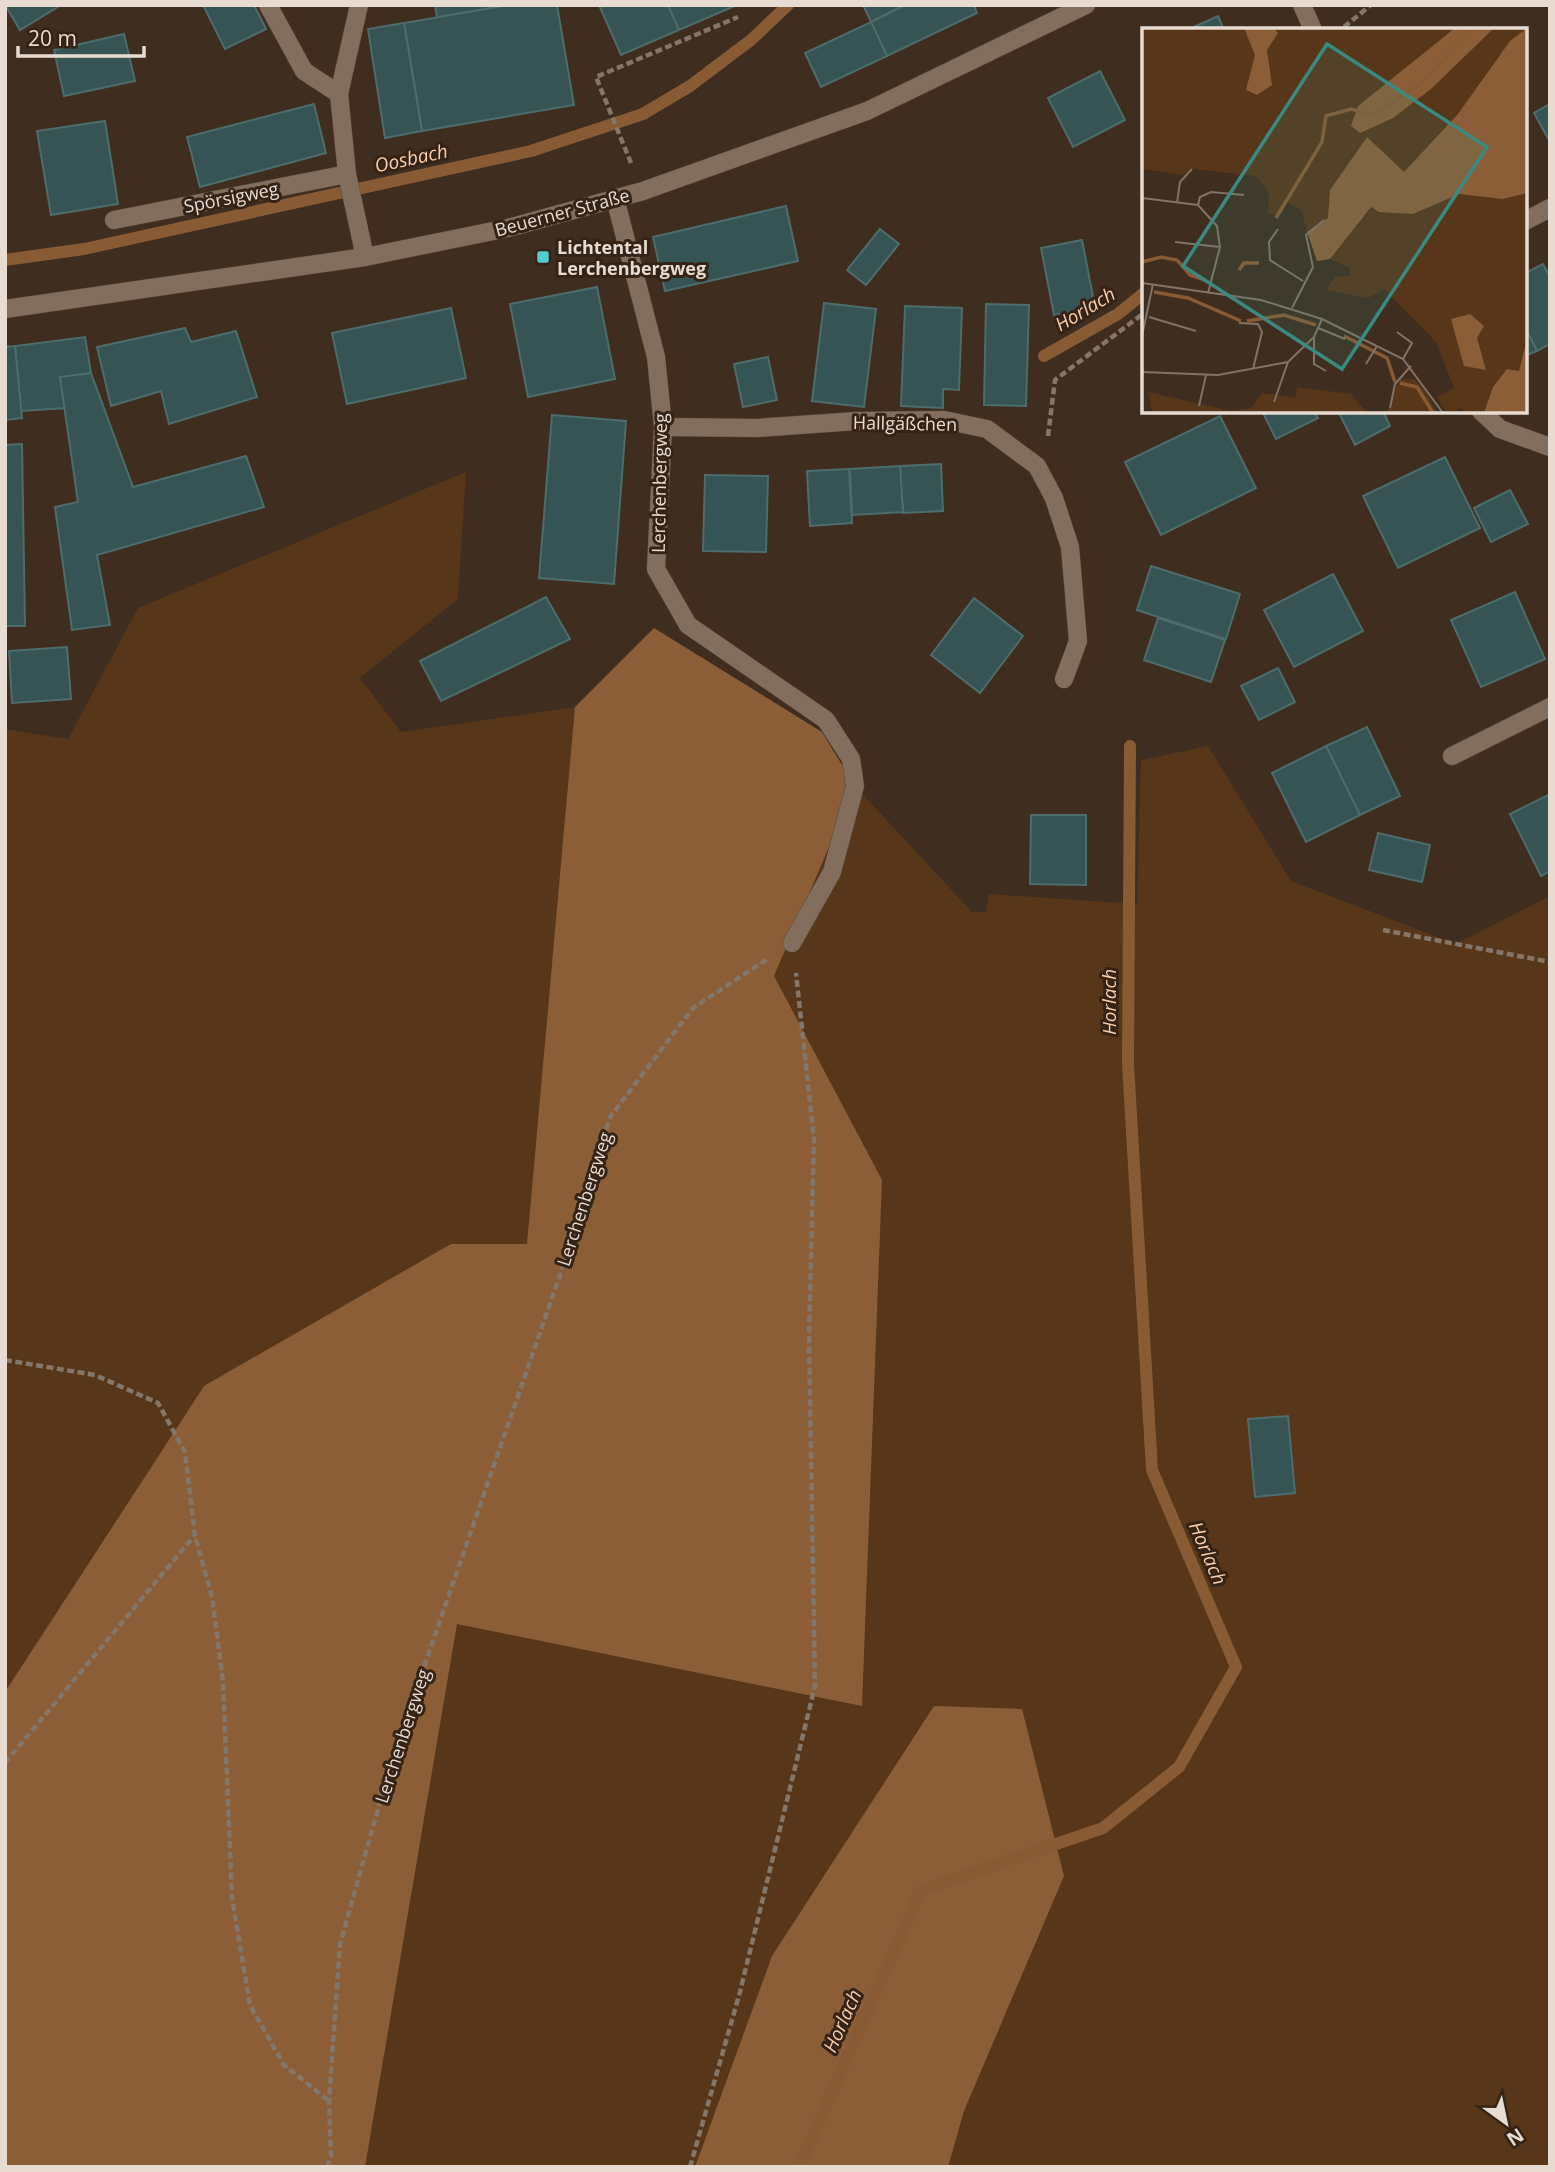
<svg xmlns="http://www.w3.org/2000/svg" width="1555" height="2172" viewBox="0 0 1555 2172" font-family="'Open Sans',sans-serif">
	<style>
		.green { fill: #573619 }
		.forest { fill: #8c5e38 }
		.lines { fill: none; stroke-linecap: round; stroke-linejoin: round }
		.stream { stroke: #885b35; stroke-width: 12 }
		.building { fill: #365454; stroke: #4d6c6c; stroke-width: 2 }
		.lane-casing { stroke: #57483c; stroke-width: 19 }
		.street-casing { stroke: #57483c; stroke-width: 19 }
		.secondary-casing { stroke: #57483c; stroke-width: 19 }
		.path { stroke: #85766a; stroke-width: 4.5; stroke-dasharray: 7 3.5; stroke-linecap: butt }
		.lane { stroke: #836e5e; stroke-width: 18 }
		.street { stroke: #836e5e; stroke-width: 18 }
		.secondary { stroke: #836e5e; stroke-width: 18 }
		.poi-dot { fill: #52cdce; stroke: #352315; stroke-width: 2.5 }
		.labels { text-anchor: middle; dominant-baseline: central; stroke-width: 6; stroke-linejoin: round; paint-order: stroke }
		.street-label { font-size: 18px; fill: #e7dbd2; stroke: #352315 }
		.poi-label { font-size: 18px; font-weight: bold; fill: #e7dbd2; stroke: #352315; text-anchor: start }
		.water-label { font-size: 19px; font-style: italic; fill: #f9ceac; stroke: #352315 }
		.inset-river { fill: none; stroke: #885b35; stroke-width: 3.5 }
		.inset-road { fill: none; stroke: #827367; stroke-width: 2 }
		.view { fill: #3a8a82; fill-opacity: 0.15; stroke: #3a8a82; stroke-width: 3.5 }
		.inset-edge { fill: none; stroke: #e7dbd2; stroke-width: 3.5 }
	</style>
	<rect width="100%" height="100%" fill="#3f2d1f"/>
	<polygon class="green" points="466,472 458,599 360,678 401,732 575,707 553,963 809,894 855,786 972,912 986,912 989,894 1137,904 1141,760 1208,746 1291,881 1456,944 1550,896 1550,2167 293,2167 5,1692 5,729 68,739 138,608"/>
	<g class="forest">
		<polygon points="654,628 822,732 855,786 774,976 882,1180 862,1706 457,1624 365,2167 5,2167 5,1692 204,1386 451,1244 527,1244 575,707"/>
		<polygon points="934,1706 1022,1709 1064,1876 964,2111 948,2167 695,2167 772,1956"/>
	</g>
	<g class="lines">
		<g class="stream">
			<polyline points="5,260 84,249 531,151 643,114 690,86 751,40 788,5"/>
			<polyline points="1044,356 1118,314 1144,293"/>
			<polyline points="799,2167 921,1890 1103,1828 1179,1767 1236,1667 1152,1470 1128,1064 1130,746"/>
		</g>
	</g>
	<g class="building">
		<polygon points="5,5 61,5 20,30"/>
		<polygon points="203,5 254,5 266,29 225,49"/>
		<polygon points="435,5 509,5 437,17"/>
		<polygon points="509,5 557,5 574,105 422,131 404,23"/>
		<polygon points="599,5 668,5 679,30 621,55"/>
		<polygon points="668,5 737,5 679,30"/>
		<polygon points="863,5 905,5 871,22"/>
		<polygon points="905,5 974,5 977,13 887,56 871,22"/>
		<polygon points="1218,16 1224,30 1187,30"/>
		<polygon points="871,22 887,56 821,87 805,53"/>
		<polygon points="404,23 422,131 385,138 368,29"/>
		<polygon points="124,34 135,81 64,96 54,50"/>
		<polygon points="1100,71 1125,120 1073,147 1048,98"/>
		<polygon points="314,104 326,153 200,187 187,137"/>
		<polygon points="1550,104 1550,142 1534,113"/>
		<polygon points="105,121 118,204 51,215 37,131"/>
		<polygon points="786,206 798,261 665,291 653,237"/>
		<polygon points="880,229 899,244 866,285 847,270"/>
		<polygon points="1082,240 1095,307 1054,315 1041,248"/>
		<polygon points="1543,264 1550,277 1550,344 1537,351 1525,327 1525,273"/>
		<polygon points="597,287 615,379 528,397 510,304"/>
		<polygon points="824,303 876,309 864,407 812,401"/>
		<polygon points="986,304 1029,305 1026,406 984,405"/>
		<polygon points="905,306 962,308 959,390 943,389 943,408 901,406"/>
		<polygon points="451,308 466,378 347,404 332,333"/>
		<polygon points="1525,327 1537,351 1525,356"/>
		<polygon points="185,328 191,342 236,331 257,397 169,424 161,391 111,406 97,347"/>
		<polygon points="85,337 91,373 60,377 67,408 21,411 15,346"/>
		<polygon points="15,346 22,418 5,420 5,347"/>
		<polygon points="768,357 777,400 743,407 734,364"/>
		<polygon points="91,373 133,487 246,456 264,507 97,555 110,625 72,630 55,507 78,502 60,377"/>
		<polygon points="1262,411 1314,411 1318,418 1276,439"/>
		<polygon points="1338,411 1383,411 1390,426 1355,445"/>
		<polygon points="552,415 626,421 614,584 539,578"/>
		<polygon points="1220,416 1256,488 1161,535 1125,462"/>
		<polygon points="22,444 25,626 5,626 5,445"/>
		<polygon points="1445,457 1480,528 1398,568 1363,496"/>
		<polygon points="941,464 943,511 903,513 900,466"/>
		<polygon points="900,466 903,512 852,515 850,469"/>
		<polygon points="849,469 852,523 810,526 807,471"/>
		<polygon points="705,475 768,476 766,552 703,551"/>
		<polygon points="1510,490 1528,524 1491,542 1474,508"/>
		<polygon points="1151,566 1240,594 1226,639 1137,610"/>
		<polygon points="1333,574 1363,631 1294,667 1264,610"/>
		<polygon points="1515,592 1545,659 1481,687 1451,620"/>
		<polygon points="546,597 570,639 441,701 420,661"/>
		<polygon points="974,598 1023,636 980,693 931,655"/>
		<polygon points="1158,618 1225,640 1211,682 1144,660"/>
		<polygon points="67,647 71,699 12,703 9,651"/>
		<polygon points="1278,668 1295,702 1259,720 1241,686"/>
		<polygon points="1367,727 1400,796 1360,815 1326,746"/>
		<polygon points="1326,746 1360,815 1306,842 1272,773"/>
		<polygon points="1550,794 1550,871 1541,876 1510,814"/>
		<polygon points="1031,815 1086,815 1086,885 1030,884"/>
		<polygon points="1378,833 1430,845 1422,882 1369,870"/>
		<polygon points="1288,1416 1295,1493 1255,1497 1248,1419"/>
	</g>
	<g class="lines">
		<g class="lane-casing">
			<g id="lane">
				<polyline points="268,5 304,71 339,94"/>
				<polyline points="114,220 347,174"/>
			</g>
		</g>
		<g class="street-casing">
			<g id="street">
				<polyline points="359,5 339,94 347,174 365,257"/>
				<polyline points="1302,5 1313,30"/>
				<polyline points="615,198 656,357 663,427 656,569 688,625 826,720 851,759 855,786 832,872 792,943"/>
				<polyline points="1525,221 1550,208"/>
				<polyline points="1481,411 1500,429 1550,447"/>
				<polyline points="663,427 757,428 856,421 944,420 987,429 1037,466 1054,498 1070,547 1078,641 1064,679"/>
				<polyline points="1452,756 1550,707"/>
			</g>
		</g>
		<g class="secondary-casing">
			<polyline id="secondary" points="5,309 365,257 508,228 643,191 867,111 1086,5"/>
		</g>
		<g class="path">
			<polyline points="1344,27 1371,5"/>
			<polyline points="631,163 596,77 738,17"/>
			<polyline points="1048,436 1055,380 1144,313"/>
			<polyline points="1383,930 1550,962"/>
			<polyline points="5,1360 95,1375 158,1403 185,1452 195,1536 212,1597 223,1682 232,1898 250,2005 284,2065 329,2101"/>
			<polyline points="5,1763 194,1536"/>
			<polyline points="327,2167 331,2157 329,2101 340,1944 393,1756 560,1275 610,1117 693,1008 769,958"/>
			<polyline points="690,2167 740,1992 815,1686 809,1338 814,1139 796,973"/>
		</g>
		<use href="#lane" class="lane"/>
		<use href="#street" class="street"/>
		<use href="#secondary" class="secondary"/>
	</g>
	<rect class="poi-dot" x="536" y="250" width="14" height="14" rx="3.5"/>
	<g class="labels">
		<g class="street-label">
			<text transform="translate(231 197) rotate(-11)">Spörsigweg</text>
			<text transform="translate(562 212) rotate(-15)">Beuerner Straße</text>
			<text transform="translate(905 423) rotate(1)">Hallgäßchen</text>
			<text transform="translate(659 483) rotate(-89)">Lerchenbergweg</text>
			<text transform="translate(584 1199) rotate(-72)">Lerchenbergweg</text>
			<text transform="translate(402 1736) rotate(-72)">Lerchenbergweg</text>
		</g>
		<g class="poi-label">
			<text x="557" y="247">Lichtental<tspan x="557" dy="21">Lerchenbergweg</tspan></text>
		</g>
		<g class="water-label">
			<text transform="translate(411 158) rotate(-12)">Oosbach</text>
			<text transform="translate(1085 309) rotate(-31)">Horlach</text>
			<text transform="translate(1109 1002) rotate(-90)">Horlach</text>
			<text transform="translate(1208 1553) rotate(67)">Horlach</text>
			<text transform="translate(842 2021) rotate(-66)">Horlach</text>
		</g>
	</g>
	<g transform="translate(1142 28)">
		<rect width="385" height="385" fill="#3f2d1f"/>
		<path d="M0,0H385L277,183L317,165L385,159V314L377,343L348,385H322L320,380L304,385L295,369L312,360L294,314L242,261L226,270L184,262L193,249L208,248V240L188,231L165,204L160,183L144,173L134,188L126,185L127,165L114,148L50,141L41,147L0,141ZM257,351H272L280,358L296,385H245ZM155,359L209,366L225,385H10L6,364L89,383L109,380L120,365L154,370Z" fill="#573619"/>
		<path d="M102,0H132L136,5L125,22L130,57L115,67L104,62L113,27ZM313,0H352L289,61L251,90L218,105L209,98L216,78ZM385,0V165L361,171L317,166L271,186L237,184L229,179L188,231L175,233L165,204L186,190L188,162L225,109L262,144L316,86L368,13ZM328,286L342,298L335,310L344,342L322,338L309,291ZM385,311V385H342L351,359L365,341L377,343Z" fill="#8c5e38"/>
		<path class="inset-river" d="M134,190L180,114L184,88L209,81L232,87L279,55L331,0M0,234L19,229L35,232L48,247L63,252M97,242L102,235H117M12,264L46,270L99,293M105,293L142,287L174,297M202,308L245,330L253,354M258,355L275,359L291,385"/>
		<path class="inset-road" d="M0,170L56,177L75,198L78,219L66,265M35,175L38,154L50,141M56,177L58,169L69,164L102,167M136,201L127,214L128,232L161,253M33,214L78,219M0,255L119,272L180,291L261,331L301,385M150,280L171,239L164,207L182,192M7,289L54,303M97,295L116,296L120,304L111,341M176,300L203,311M255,304L270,315L261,331M0,308L11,256M172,309V336L184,343M224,336L235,318M0,344L76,347L146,334L172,309L180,291M132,374L146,334M57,378L64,347M248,380L253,356L269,338"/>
		<path class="view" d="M185,16L345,119L200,341L41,238Z"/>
		<rect width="385" height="385" class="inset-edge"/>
	</g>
	<rect width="1555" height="2172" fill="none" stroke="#e7dbd2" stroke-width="14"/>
	<g transform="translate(1506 2123) rotate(147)" stroke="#352315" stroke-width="5" paint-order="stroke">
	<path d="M0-5L12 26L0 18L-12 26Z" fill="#e7dbd2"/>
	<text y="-10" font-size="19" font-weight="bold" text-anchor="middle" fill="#e7dbd2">N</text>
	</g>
	<path d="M18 46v10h126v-10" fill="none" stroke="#e7dbd2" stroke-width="3.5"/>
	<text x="28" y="46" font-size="21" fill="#e7dbd2" stroke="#352315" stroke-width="5" paint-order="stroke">20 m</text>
</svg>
